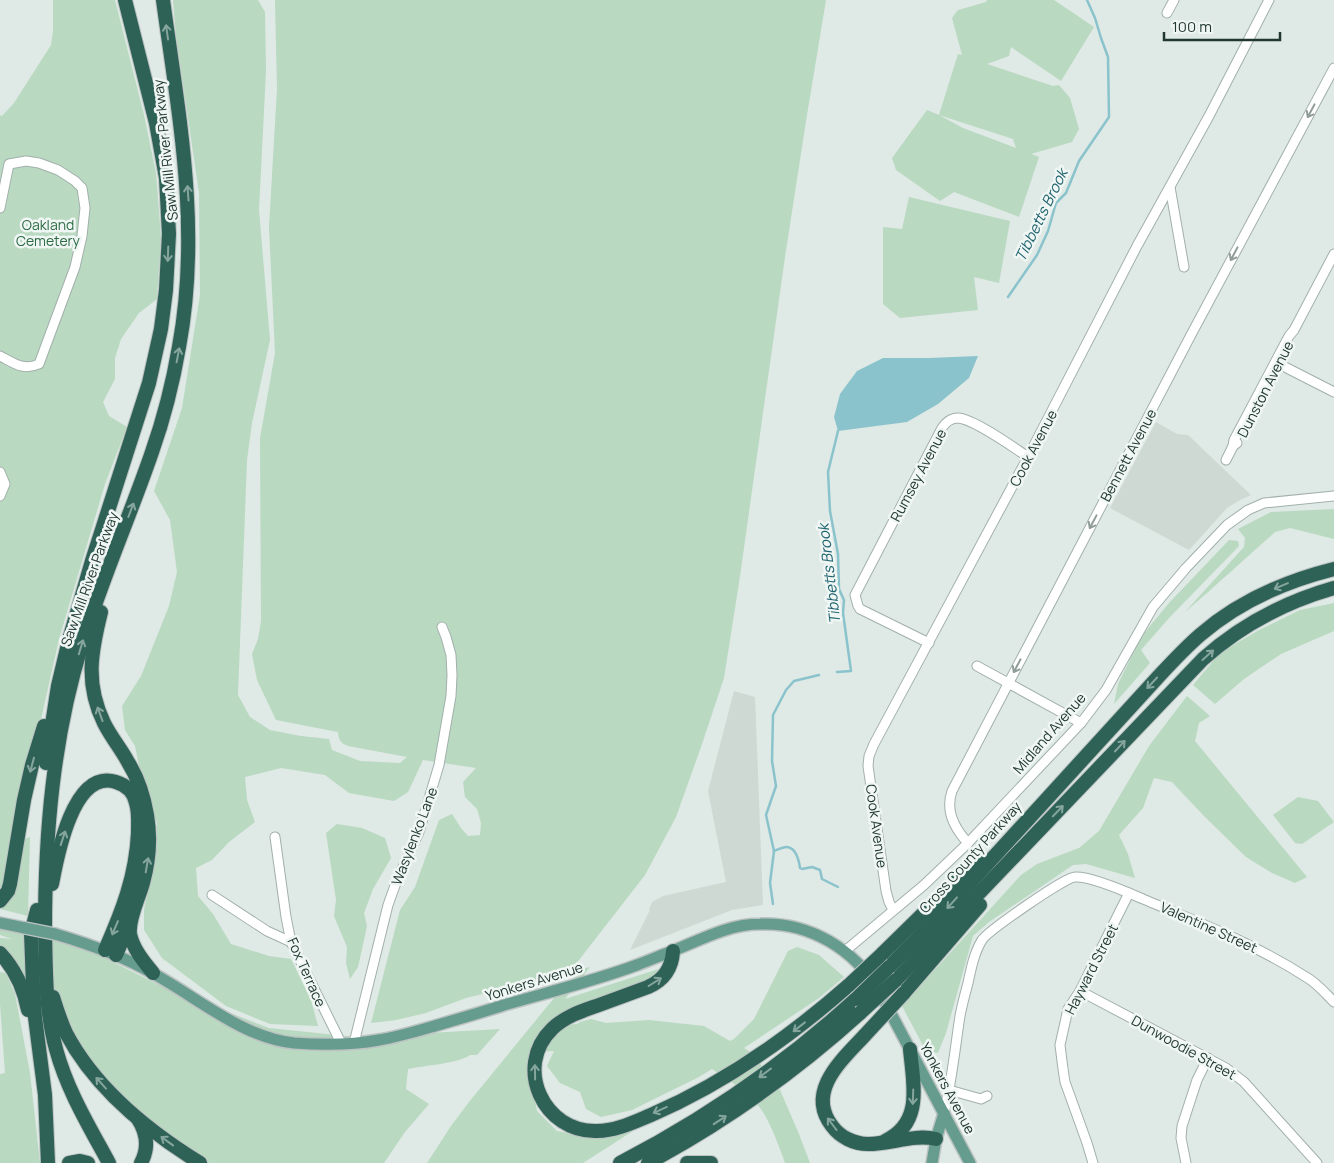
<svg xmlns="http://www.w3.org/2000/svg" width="1334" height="1163" viewBox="0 0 1334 1163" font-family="Manrope,sans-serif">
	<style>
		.built { fill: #ced9d4 }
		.green { fill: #b9d9c1 }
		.water { fill: #8ac3cc }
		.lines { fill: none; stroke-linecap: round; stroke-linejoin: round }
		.stream { stroke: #8ac3cc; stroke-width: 2.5 }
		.minor-casing { stroke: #a2b0ac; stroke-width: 11 }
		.major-casing { stroke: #bcc3c2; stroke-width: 14 }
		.highway-casing { stroke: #bcc3c2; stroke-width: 16 }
		.minor { stroke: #fff; stroke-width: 9 }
		.major { stroke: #669c8d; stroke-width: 11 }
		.highway { stroke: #2f6257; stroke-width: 14 }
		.major-bridge-casing { stroke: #bcc3c2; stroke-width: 14; stroke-linecap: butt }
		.highway-bridge-casing { stroke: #bcc3c2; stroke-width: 16; stroke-linecap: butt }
		.major-bridge { stroke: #669c8d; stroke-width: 11 }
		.highway-bridge { stroke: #2f6257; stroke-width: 14 }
		.oneway { stroke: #85a59d }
		.oneway2 { stroke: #909c98 }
		.labels { text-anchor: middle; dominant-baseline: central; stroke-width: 5; stroke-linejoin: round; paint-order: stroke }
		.street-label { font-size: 14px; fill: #213832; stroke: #eff6f3 }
		.park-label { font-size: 14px; fill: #2e6c45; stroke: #eff6f3 }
		.water-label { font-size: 15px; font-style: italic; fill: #206470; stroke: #eff6f3 }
	</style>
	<rect width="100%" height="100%" fill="#dfe9e5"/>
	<g class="built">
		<polygon points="1156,422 1177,434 1188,435 1251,495 1240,500 1227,508 1189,550 1110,508"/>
		<polygon points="734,691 755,697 763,905 732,910 630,950 650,910 649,909 652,902 663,896 726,882 708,791"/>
	</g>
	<g class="green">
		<polygon points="53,0 115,0 144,115 156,173 161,238 157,299 139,313 121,339 115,358 115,379 103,402 109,416 127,427 105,484 59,639 4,884 0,888 0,115 2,116 14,103 51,45 53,31"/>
		<path d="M173,0H258L265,12L266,71L259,210L270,340L252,423L247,460L238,695L250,717L270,730L301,736L329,739L332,750L360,761L400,763L407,757L348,746C340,743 339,740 338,732L276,720L257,680L252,654L258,639L261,621L260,438L275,353L269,227L277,89L275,0H826L806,121L785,257L739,583L724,678L701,747L676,817L645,875L579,960L567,971L537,981L466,998L426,1013L396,1020L371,1023L400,910L415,887L439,820L452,814L461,828L468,836L480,835L481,823L477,809L465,797L463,782L476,768L423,760L408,792L394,801L349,793L325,775L281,768L245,777L247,800L255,822L229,842L212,860L196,868L198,896L213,914L231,944L269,956L291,959L311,1000L318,1026L270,1024L226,1006L162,958L144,930V910L157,846V823L145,795L135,746L125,730L122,706L141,676L169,606L177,572L170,520L154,491L182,408L200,295L199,193L176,36Z"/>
		<polygon points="987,0 1054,0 1094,27 1061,81 1011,47 1009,56 987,64 1053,86 1059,85 1070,98 1079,129 1072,142 1031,154 1039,157 1019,217 954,192 940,201 896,170 892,158 927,110 939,115 963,128 1016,148 1013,139 939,115 958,54 962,55 952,18 958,10 986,2"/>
		<polygon points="909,197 1010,221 999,283 974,277 978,310 900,318 883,304 883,227 902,229"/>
		<polygon points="1334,509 1334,539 1290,528 1275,532 1207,593 1185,612 1244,547 1245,538 1238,529 1271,512"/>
		<polygon points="1229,540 1238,541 1239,546 1169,618 1141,650 1150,663 1114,704 1118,684 1141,637 1169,603"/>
		<polygon points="1334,603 1334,631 1281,654 1244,679 1215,704 1193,685 1220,653 1259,630 1300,610"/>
		<polygon points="1187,696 1210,716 1199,723 1195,741 1307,877 1295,883 1272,873 1246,857 1204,816 1172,782 1154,778 1143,808 1119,835 1128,854 1135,878 1086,864 1073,865 989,922 973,936 946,1033 938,1053 926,1051 902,1006 1021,875 1037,864 1079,848 1099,831 1149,746"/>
		<polygon points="1298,797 1318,801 1334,822 1302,844 1295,843 1273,815"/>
		<polygon points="337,824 362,828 385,838 391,858 373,889 364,913 367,926 362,949 358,967 350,979 346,963 347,947 334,916 336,900 326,833"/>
		<polygon points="30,837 28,916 0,909 0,907 23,840"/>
		<path d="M0,920L51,931L163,987L269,1028L356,1037L500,1029L477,1055H470C460,1063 422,1066 408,1069L406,1089L429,1104L405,1132L384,1163H209L181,1147L136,1111L94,1069L59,1008L53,983V967L32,1021L0,947V938L12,939L0,935Z"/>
		<path d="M797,947L819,955L844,977L819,998L744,1048L749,1051L777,1083L799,1134L810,1163H785C779,1146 771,1124 761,1109C749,1093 728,1079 712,1069L699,1077L632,1110L601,1117L586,1109L580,1092L560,1083L547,1066L554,1051L534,1052L530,1073L537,1111L557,1131L598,1139L636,1129L583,1163H427L451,1126L469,1102L550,1003L581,969L590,967L565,999L665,967L661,976L553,1026L577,1024L580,1022L591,1019L606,1023L649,1020L704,1026L730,1041L734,1039L754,1019L788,951Z"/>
		<polygon points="0,972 6,973 15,994 30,1073 40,1163 0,1163 0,1074 5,1073 0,1004"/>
	</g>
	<polygon class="water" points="978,356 969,378 938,404 907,422 838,431 834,417 840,394 857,371 883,358 929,358"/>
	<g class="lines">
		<g class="stream">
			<polyline points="1008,297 1037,255 1048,231 1056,203 1066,193 1079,161 1109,117 1108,57 1101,38 1095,18 1087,0"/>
			<polyline points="837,672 851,671 843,613 844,600 839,589 838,554 830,511 828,472 838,431"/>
			<path d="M774,851C777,850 783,847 786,847C796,847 799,861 800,868L802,869L812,867L820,870L822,879L838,887"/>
			<polyline points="773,904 770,883 774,851 766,815 776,786 772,761 773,715 786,690 794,681 819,675"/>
		</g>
		<g class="minor-casing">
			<g id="minor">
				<polyline points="1167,13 1174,0"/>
				<polyline points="1170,187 1184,267"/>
				<path d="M0,208L9,164L26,161L39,163L58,170L75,181L82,188L85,208L82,236L75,267L39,364C23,371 14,363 0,356"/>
				<polyline points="1279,364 1334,392"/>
				<polyline points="1233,446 1234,440 1289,336 1294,330 1334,254"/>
				<polyline points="1226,460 1233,446 1237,443"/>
				<polyline points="0,472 5,484 0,496"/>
				<path d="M929,643L860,609L858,606L855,595L942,428C945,423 951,418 958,418C974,419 1013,447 1028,457"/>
				<polyline points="977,666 1081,723"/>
				<polyline points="275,837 286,917 291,942 341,1043"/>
				<path d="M968,843C954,828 945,811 952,791L1192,333L1334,68"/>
				<polyline points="212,895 267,931 291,942"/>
				<polyline points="893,910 889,902 886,891 868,766 869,756 874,744 1028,457 1137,246 1209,116 1269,0"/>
				<polyline points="845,951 924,885 968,843 1081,723 1106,690 1153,607 1186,568 1227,525 1248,510 1264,503 1334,496"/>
				<polyline points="1080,991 1226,1068 1244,1082 1317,1163"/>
				<polyline points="354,1043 388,905 397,880 419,832 439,765 451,696 452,675 451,655 446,637 442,627"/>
				<polyline points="949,1090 981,1099 987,1096"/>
				<path d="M944,1113C952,1081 955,1048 960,1016C962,1005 965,994 968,983C971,969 974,953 982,940C988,931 1065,877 1075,877C1091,876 1127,892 1143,899C1198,922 1255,944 1306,977C1317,983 1325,993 1334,1002"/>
				<polyline points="1093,1163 1087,1143 1065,1082 1063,1069 1060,1045 1068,1009 1080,991 1129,893"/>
				<polyline points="1186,1163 1181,1138 1182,1126 1197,1080 1208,1058"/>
			</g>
		</g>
		<g class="major-casing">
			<g id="major">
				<polyline points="0,923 25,928"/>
				<path d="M55,934C89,944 123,956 154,974C198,998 243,1038 294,1043C321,1045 352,1045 379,1040C397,1037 414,1032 431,1027C455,1020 480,1013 504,1005C549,992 594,981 637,965C650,960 662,955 675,950C702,939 730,924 760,924C810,922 854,949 879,991L970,1163"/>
				<polyline points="932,1163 936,1139 944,1113"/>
			</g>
		</g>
		<g class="highway-casing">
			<g id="highway">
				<path d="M101,612C91,652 85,684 104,723C111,737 121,749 128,762C138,778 144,797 147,815C151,838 149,861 143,883C139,898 128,919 130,934C133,949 144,962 153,973"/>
				<polyline points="46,763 58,686 69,640 92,561 149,383 161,329 166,290 169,234 166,178 156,123 125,0"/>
				<path d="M52,884C57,857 73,768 116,782C126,785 134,792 136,803C139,812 138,823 138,833C136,876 122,912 105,950"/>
				<polyline points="0,901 8,891 10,884 24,800 32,765 44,726"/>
				<polyline points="37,910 31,933 33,986 35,1017 45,1095 48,1163"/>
				<path d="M673,951C672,968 664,980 648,987C632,993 615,999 599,1005C582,1011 565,1016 552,1029C513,1067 544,1133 597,1131C616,1131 634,1122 651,1115C725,1083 789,1038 849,985"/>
				<path d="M0,953C15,969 24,989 28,1010"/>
				<polyline points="882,954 979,859"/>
				<polyline points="116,955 129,924"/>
				<path d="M889,967L937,919L1159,676C1172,662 1185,648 1200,635C1238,602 1286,581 1334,569"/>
				<path d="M896,980L1203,659C1241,625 1285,602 1334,588"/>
				<polyline points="903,994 980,905"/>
				<path d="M53,997C57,1010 61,1022 66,1033C95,1088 148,1131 200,1163"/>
				<path d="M865,1035C843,1059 805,1091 832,1126C840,1137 854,1144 868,1144C891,1144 914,1134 936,1139"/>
				<path d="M138,1119C147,1133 149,1148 141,1163"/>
				<path d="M885,1141C924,1123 913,1083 910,1049"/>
				<polyline points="69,1163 80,1161 88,1163"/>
				<path d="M109,1163C89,1126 67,1090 56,1049C45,1010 46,970 45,929C45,833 53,737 82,644C102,579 130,516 152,452C164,418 173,382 179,347C201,229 179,117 163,0"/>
				<path d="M620,1163C705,1119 785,1064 856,999"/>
				<path d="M648,1163C724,1122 796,1071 860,1013"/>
				<polyline points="687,1163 711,1163"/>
			</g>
		</g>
		<use href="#minor" class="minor"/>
		<use href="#major" class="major"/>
		<use href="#highway" class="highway"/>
		<g class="major-bridge-casing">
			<polyline id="major-bridge" points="25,928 55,934"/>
		</g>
		<g class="highway-bridge-casing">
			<g id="highway-bridge">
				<polyline points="849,985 882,954"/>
				<polyline points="856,999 889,967"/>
				<polyline points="860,1013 896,980"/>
				<polyline points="865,1035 903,994"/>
			</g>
		</g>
		<use href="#major-bridge" class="major-bridge"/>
		<use href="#highway-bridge" class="highway-bridge"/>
	</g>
	<defs><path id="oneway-shaft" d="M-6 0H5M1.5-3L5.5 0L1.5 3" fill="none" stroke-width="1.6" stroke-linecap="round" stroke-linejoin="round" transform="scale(1.25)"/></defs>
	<g class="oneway">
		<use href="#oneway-shaft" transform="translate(167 32) rotate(-98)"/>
		<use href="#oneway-shaft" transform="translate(188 193) rotate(-94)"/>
		<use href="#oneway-shaft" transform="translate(168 254) rotate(92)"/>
		<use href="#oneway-shaft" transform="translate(178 355) rotate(-79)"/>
		<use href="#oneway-shaft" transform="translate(131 510) rotate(-69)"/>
		<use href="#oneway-shaft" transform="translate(1281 586) rotate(157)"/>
		<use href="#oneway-shaft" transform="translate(81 647) rotate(-73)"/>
		<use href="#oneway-shaft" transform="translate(1208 655) rotate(-42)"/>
		<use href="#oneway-shaft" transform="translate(1152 683) rotate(133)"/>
		<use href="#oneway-shaft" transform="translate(100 714) rotate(-110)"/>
		<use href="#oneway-shaft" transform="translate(1120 746) rotate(-47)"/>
		<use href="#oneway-shaft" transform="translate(32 765) rotate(105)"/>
		<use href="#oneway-shaft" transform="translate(1058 811) rotate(-46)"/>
		<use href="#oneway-shaft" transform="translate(63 838) rotate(-72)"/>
		<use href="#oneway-shaft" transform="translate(147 865) rotate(-80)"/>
		<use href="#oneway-shaft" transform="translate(952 903) rotate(132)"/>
		<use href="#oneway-shaft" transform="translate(115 928) rotate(113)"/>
		<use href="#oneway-shaft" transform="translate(655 982) rotate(-32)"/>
		<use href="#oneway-shaft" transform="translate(799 1027) rotate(142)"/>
		<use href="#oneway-shaft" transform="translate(535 1072) rotate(-91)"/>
		<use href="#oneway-shaft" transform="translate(765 1073) rotate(143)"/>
		<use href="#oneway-shaft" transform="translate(101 1083) rotate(-132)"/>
		<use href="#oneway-shaft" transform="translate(913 1097) rotate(92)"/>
		<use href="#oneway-shaft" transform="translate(660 1110) rotate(156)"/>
		<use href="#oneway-shaft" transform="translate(720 1120) rotate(-33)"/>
		<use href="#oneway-shaft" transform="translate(832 1124) rotate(-127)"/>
		<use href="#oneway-shaft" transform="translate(167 1141) rotate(-144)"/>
	</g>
	<g class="oneway2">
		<use href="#oneway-shaft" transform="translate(1311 111) rotate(118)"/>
		<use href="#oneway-shaft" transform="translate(1234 254) rotate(118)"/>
		<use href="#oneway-shaft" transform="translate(1093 522) rotate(118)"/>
		<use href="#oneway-shaft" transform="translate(1017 666) rotate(118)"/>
	</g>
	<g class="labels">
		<g class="street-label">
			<text transform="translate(165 150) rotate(-96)">Saw Mill River Parkway</text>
			<text transform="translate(1265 389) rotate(-63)">Dunston Avenue</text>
			<text transform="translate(1033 448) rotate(-62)">Cook Avenue</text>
			<text transform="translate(1128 455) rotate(-62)">Bennett Avenue</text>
			<text transform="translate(918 475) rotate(-62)">Rumsey Avenue</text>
			<text transform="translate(89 579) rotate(-70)">Saw Mill River Parkway</text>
			<text transform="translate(1049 733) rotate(-49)">Midland Avenue</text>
			<text transform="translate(877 826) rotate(82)">Cook Avenue</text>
			<text transform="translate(414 836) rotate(-69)">Wasylenko Lane</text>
			<text transform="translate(970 857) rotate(-48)">Cross County Parkway</text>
			<text transform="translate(1209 927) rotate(24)">Valentine Street</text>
			<text transform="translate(1091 969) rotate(-63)">Hayward Street</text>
			<text transform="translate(307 972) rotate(66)">Fox Terrace</text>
			<text transform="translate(534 981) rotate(-17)">Yonkers Avenue</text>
			<text transform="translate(1184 1047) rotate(29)">Dunwoodie Street</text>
			<text transform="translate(948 1088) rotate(62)">Yonkers Avenue</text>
		</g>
		<g class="park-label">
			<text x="48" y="224">Oakland<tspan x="48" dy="16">Cemetery</tspan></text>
		</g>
		<g class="water-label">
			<text transform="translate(1041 215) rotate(-64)">Tibbetts Brook</text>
			<text transform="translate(829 574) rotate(-97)">Tibbetts Brook</text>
		</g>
	</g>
	<path d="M1164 32v8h116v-8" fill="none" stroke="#213832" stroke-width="2.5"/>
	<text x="1172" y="32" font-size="15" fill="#213832" stroke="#eff6f3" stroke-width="4" paint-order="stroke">100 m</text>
</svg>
